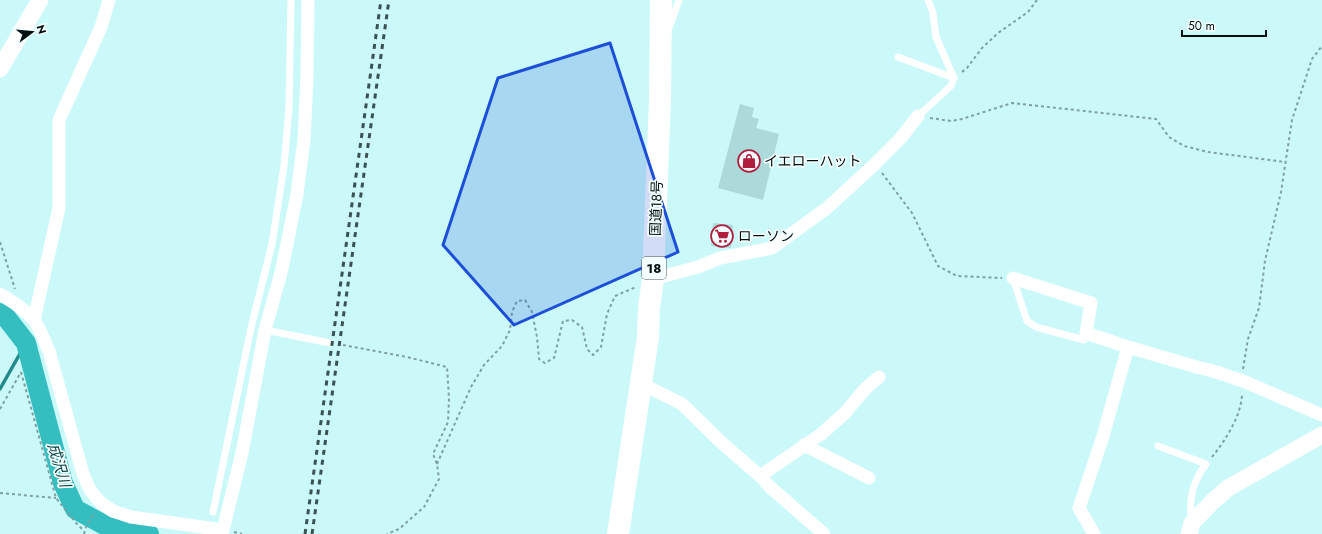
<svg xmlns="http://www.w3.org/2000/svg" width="1322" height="534" viewBox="0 0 1322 534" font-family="Jost,'Noto Sans JP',sans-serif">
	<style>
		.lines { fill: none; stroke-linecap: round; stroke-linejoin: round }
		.stream { stroke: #258a8b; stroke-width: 3.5 }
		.river { stroke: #34bec0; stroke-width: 20 }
		.building { fill: #acd9d9 }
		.path { stroke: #7ea0a0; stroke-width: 2; stroke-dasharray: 3 3; stroke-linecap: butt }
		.service { stroke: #fff; stroke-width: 7 }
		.minor { stroke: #fff; stroke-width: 13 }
		.tertiary { stroke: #fff; stroke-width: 17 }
		.trunk { stroke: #fff; stroke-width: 22 }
		.rail { stroke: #3b5252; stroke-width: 3; stroke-dasharray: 5 5; stroke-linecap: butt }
		.marked { fill: #1d4ed8; fill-opacity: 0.2; stroke: #1d4ed8; stroke-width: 3; stroke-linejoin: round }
		.labels { text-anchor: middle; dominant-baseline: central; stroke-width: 3.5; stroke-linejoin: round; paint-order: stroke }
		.shield { fill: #f5fefe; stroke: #4a5757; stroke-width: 1 }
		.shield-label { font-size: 13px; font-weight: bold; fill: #010f0f }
		.poi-label { font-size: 14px; fill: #010f0f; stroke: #f5fefe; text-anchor: start }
		.street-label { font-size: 14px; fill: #010f0f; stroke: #f5fefe }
		.water-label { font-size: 15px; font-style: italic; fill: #0c4848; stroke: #f5fefe }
	</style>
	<rect width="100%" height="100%" fill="#cbf9f9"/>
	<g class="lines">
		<polyline class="stream" points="0,389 26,343"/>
		<polyline class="river" points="0,313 5,316 26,343 63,483 75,509 108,527 149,534"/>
	</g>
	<g class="building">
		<polygon points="740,104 754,108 752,117 759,119 756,128 779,134 763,200 718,188"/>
		<polygon points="713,223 733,225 731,248 711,246"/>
	</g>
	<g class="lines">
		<g class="path">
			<polyline points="962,72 967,68 982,48 998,33 1028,12 1037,0"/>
			<polyline points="930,118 951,121 962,119 1012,103 1156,119 1169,137 1184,146 1208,152 1285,162"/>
			<polyline points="882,173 912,213 938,266 957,276 1002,278"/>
			<polyline points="0,242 15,289"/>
			<polyline points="343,345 407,357 447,367 449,398 448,422 433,454 437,464 439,479 424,507 399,529 387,534"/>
			<polyline points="1243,369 1248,339 1259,308 1265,261 1281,192 1292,120 1312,59 1322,46"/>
			<polyline points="21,372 56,498 77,524 84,531"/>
			<polyline points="0,409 21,372"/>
			<path d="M1212,457C1225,441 1242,415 1242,393"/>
			<polyline points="437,464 471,387 484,365 502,346 510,330 512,312 517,301 525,300 532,312 537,337 539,359 545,363 554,358 563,321 572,320 582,327 587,349 593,355 601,347 607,314 615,296 636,287"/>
			<polyline points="0,493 56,498"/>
			<polyline points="234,532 242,534"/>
			<polyline points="84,534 86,527 95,512"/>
		</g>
		<g class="service">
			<polyline points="669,28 679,0"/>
			<polyline points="898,57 954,78"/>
			<polyline points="918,116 951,86 954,78 936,37 933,13 928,0"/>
			<polyline points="1013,278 1027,321 1036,327 1084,340 1086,333"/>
			<polyline points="265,330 330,343"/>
			<path d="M1158,446L1206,464C1193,481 1188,501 1192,522"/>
			<polyline points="213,512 251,328 272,244 284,166 289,108 291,0"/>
		</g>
		<g class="minor">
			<polyline points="1013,278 1091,303 1086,333 1128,347 1200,368 1210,370 1243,381 1322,415"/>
			<polyline points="653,279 698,267 720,258 772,248 827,208 875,164 900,139 918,116"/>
			<path d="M0,294C11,301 24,308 33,319C40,327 44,341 49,351L83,474L90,490L101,503L113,511L131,517L223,530"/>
			<polyline points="34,320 59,208 59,120 101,27 109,0"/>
			<polyline points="640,383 682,404 722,443 760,476 770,487 824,534"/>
			<polyline points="804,445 869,478"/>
			<polyline points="760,476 820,435 844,414 865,389 879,377"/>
			<polyline points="222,534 242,453 265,330 282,269 297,194 304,140 307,77 308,0"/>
			<polyline points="1094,534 1079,508 1103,436 1128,347"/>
		</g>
		<g class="tertiary">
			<polyline points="0,69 40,0"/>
			<polyline points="1189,534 1192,523 1212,502 1228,488 1322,435"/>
		</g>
		<polyline class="trunk" points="618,534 648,337 649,308 653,279 660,100 661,0"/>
		<g class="rail">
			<polyline points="305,534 381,0"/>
			<polyline points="312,534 389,0"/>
		</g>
	</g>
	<path class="marked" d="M610,43L678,252L514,325L443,245L498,78Z"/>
	<defs>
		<g id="shop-ring" transform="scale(1.15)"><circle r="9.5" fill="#f5fefe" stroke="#b01d3d" stroke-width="1.5"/><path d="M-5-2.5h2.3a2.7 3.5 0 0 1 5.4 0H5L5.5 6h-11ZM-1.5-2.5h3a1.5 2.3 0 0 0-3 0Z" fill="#b01d3d"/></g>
		<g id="supermarket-ring" transform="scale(1.15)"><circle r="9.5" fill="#f5fefe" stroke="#b01d3d" stroke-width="1.5"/><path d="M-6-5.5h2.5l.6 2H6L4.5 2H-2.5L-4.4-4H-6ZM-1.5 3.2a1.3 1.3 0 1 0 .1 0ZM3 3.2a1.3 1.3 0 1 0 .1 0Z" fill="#b01d3d"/></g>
	</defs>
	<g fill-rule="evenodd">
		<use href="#shop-ring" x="749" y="161"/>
		<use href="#supermarket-ring" x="722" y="236"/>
	</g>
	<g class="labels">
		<rect class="shield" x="642" y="257" width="24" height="22" rx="3"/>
		<g class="shield-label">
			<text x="654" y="268">18</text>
		</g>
		<g class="poi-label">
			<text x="764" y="161">イエローハット</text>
			<text x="738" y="236">ローソン</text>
		</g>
		<g class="street-label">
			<text transform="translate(656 208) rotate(-88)">国道18号</text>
		</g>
		<g class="water-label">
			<text transform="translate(59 465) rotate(73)">成沢川</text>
		</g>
	</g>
	<g transform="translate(32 32) rotate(74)" stroke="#f5fefe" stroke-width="3" paint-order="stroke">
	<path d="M0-3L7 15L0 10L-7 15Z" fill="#010f0f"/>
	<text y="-6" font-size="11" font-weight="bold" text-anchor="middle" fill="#010f0f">N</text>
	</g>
	<path d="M1182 30v6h84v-6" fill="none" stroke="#010f0f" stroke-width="2"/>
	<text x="1188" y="30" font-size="12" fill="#010f0f" stroke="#f5fefe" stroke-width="3" paint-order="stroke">50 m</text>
</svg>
